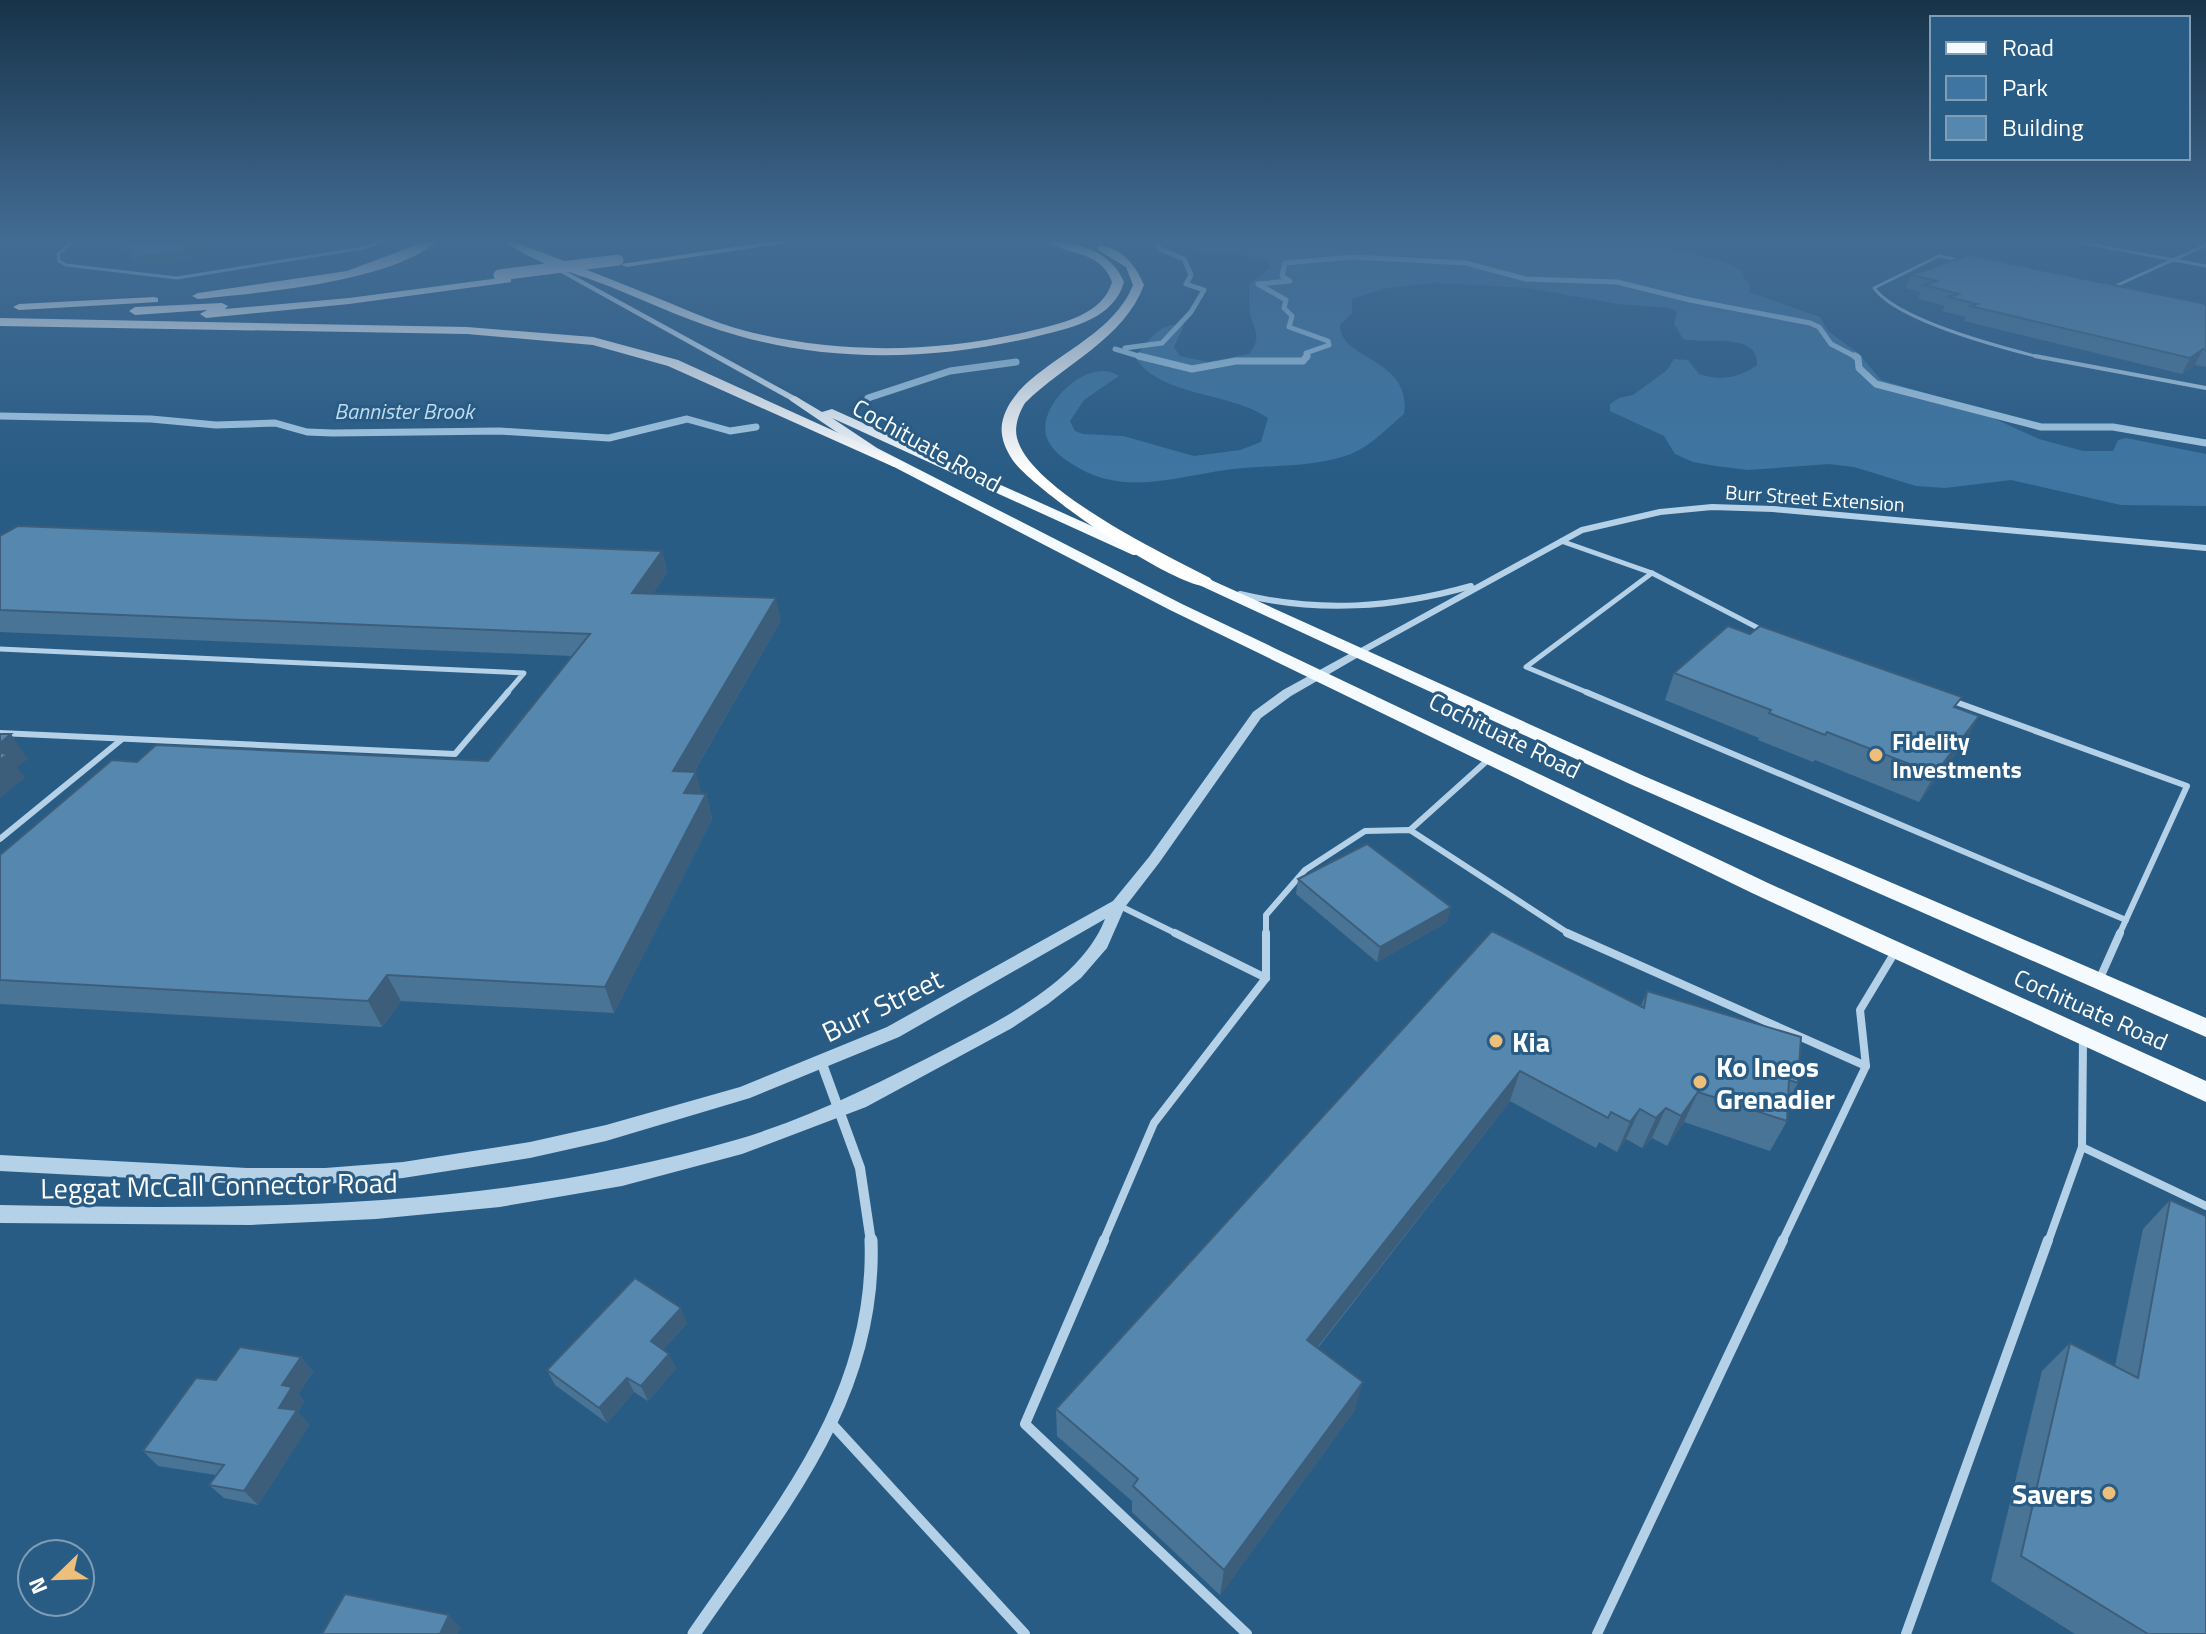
<svg xmlns="http://www.w3.org/2000/svg" width="2206" height="1634" viewBox="0 0 2206 1634" font-family="'Titillium Web',sans-serif">
	<style>
		.green { fill: #3e76a1 }
		.lines { fill: none; stroke-linecap: round; stroke-linejoin: round }
		.stream-far1 { stroke: #a9cde7; stroke-width: 5 }
		.stream { stroke: #a9cde7; stroke-width: 7 }
		.service-far5 { stroke: #b4d1e7; stroke-width: 3 }
		.service-far4 { stroke: #b4d1e7; stroke-width: 4 }
		.service-far3 { stroke: #b4d1e7; stroke-width: 5 }
		.service-far2 { stroke: #b4d1e7; stroke-width: 6 }
		.service-far1 { stroke: #b4d1e7; stroke-width: 8 }
		.service { stroke: #b4d1e7; stroke-width: 10 }
		.minor-far2 { stroke: #b4d1e7; stroke-width: 6 }
		.minor-far1 { stroke: #b4d1e7; stroke-width: 10 }
		.minor { stroke: #b4d1e7; stroke-width: 13 }
		.tertiary { fill: #b4d1e7; fill-rule: evenodd }
		.secondary { fill: #ddebf7; fill-rule: evenodd }
		.primary { fill: #f5fafe; fill-rule: evenodd }
		.motorway { fill: #fff; fill-rule: evenodd }
		.motorway-bridge { stroke: #fff; stroke-width: 11 }
		.wall { fill: #4a7496 }
		.shaded-wall { fill: #3c5e7a }
		.building { fill: #5687ae; stroke: #3c5e7a; stroke-width: 2 }
		.poi-dot { fill: #eebf7b; stroke: #295c85; stroke-width: 3 }
		.labels { text-anchor: middle; dominant-baseline: central; stroke-width: 6; stroke-linejoin: round; paint-order: stroke }
		.far-street-label { font-size: 20px; fill: #fff; stroke: #295c85 }
		.far-water-label { font-size: 22px; font-style: italic; fill: #c0daee; stroke: #295c85 }
		.street-label { font-size: 24px; fill: #fff; stroke: #295c85 }
		.poi-label { font-size: 24px; font-weight: bold; fill: #fff; stroke: #295c85; text-anchor: start }
		.near-street-label { font-size: 28px; fill: #fff; stroke: #295c85 }
		.near-poi-label { font-size: 28px; font-weight: bold; fill: #fff; stroke: #295c85; text-anchor: start }
	</style>
	<rect width="100%" height="100%" fill="#295c85"/>
	<path class="green" d="M1138,242H1642L1721,261L1743,271L1742,276L1750,284L1749,292L1820,317L1828,331L1859,354L1881,380L1960,403L2039,439L2083,451H2113L2118,440L2126,438L2206,454V506L2121,505L2011,480L1945,488L1916,486L1854,467L1829,464L1748,470L1716,466L1693,462L1675,454L1664,436L1610,411V404L1619,398L1633,395L1667,370L1674,359L1688,360L1699,374C1719,381 1740,378 1757,365C1759,330 1703,345 1683,339L1674,324L1677,312L1670,308L1618,304L1528,288L1434,283L1383,289L1352,299V313L1340,325C1339,360 1413,358 1404,414C1387,428 1372,445 1351,454C1316,467 1279,465 1243,468C1183,473 1127,500 1072,464C1062,458 1051,449 1047,438C1035,406 1089,355 1119,376L1084,400L1070,421L1075,431L1083,434L1123,436L1194,456L1240,450L1261,442L1268,418C1232,392 1159,397 1135,357C1150,341 1157,322 1184,325L1174,347L1180,356L1208,362L1249,354C1260,340 1257,334 1251,318C1248,308 1249,294 1249,284L1270,268L1268,260L1235,254L1202,253L1188,244Z"/>
	<g class="lines">
		<g class="stream-far1">
			<polyline points="1125,348 1162,343 1191,312 1204,290 1186,284 1191,275 1184,259 1160,249 1156,242"/>
			<polyline points="1115,349 1145,358"/>
			<polyline points="1307,358 1306,353 1329,345 1328,341 1289,327 1292,316 1284,308 1286,300 1258,284 1290,281 1282,276 1285,263 1353,257 1466,263 1526,279 1617,282 1690,300 1810,323 1819,327 1831,344 1858,358"/>
		</g>
		<g class="stream">
			<polyline points="1139,356 1192,369 1236,361 1303,361 1307,356"/>
			<polyline points="1855,356 1858,358 1859,368 1876,384 2041,427 2113,427 2206,443"/>
			<polyline points="868,398 950,371 1016,362"/>
			<polyline points="0,416 151,419 216,425 275,423 307,432 333,433 500,431 609,438 687,419 730,431 756,427"/>
		</g>
		<g class="service-far5">
			<polyline points="72,242 58,254 59,261 66,265 177,278 363,248 381,242"/>
			<polyline points="2078,242 2206,266"/>
			<path d="M1963,261L1939,256L1874,288C1898,321 2003,348 2043,358"/>
			<polyline points="2111,288 2206,245"/>
		</g>
		<polyline class="service-far4" points="2035,356 2206,388"/>
		<g class="service-far3">
			<polyline points="1561,541 1652,573 1762,630"/>
			<polyline points="0,649 524,673 506,694"/>
			<polyline points="1591,694 1526,667 1652,573"/>
		</g>
		<g class="service-far2">
			<polyline points="1586,692 2126,920"/>
			<polyline points="1953,701 2187,786 2119,935"/>
			<polyline points="0,733 455,754 508,692"/>
			<polyline points="1410,830 1489,759"/>
			<polyline points="0,839 121,740"/>
			<polyline points="1118,905 1179,935"/>
			<polyline points="1266,935 1266,915 1305,870 1365,831 1410,830 1571,935"/>
		</g>
		<g class="service-far1">
			<polyline points="1266,933 1266,978"/>
			<polyline points="1567,933 1866,1066"/>
			<polyline points="2100,978 2120,933"/>
			<polyline points="2082,1147 2206,1206"/>
			<polyline points="1103,1242 1154,1123 1266,978 1175,933"/>
			<polyline points="1782,1242 1866,1066 1860,1010 1895,952"/>
			<polyline points="2048,1242 2082,1147 2083,1040"/>
		</g>
		<g class="service">
			<polyline points="1104,1240 1025,1424 1247,1634"/>
			<polyline points="832,1424 1025,1634"/>
			<polyline points="1597,1634 1783,1240"/>
			<polyline points="1906,1634 2048,1240"/>
		</g>
		<g class="minor-far2">
			<path d="M1240,594C1319,613 1393,608 1471,586"/>
			<polyline points="1358,653 1582,530 1660,512 1712,507 1773,509 2206,548"/>
		</g>
		<polyline class="minor-far1" points="822,1064 860,1168 871,1242"/>
		<path class="minor" d="M694,1634C778,1511 877,1399 871,1240"/>
		<path class="tertiary" d="M1358,649L1364,653L1362,655L1291,696L1261,718L1159,863L1125,907L1107,948L1081,978L1048,1004L1012,1028L866,1107L742,1154L622,1186L500,1207L376,1219L250,1225L0,1223V1205C248,1210 498,1210 739,1139C812,1117 881,1082 949,1047C1003,1019 1082,979 1105,919L899,1037L750,1098L606,1141L530,1158L403,1178L325,1184H247L0,1171V1155L247,1168H325L403,1162L530,1142L606,1125L740,1087L887,1027L1113,901L1149,857L1253,712L1283,690Z"/>
		<polygon class="secondary" points="505,242 513,242 800,399 792,401"/>
		<g class="primary">
			<polygon points="795,396 822,412 832,409 1143,549 1143,555 1133,555 832,418 877,448 1182,604 1768,883 2206,1081 2206,1102 1752,893 1170,610 869,454 791,401 789,399"/>
			<polygon points="1189,570 1644,776 2206,1018 2206,1037 1630,784 1184,578 1181,575"/>
		</g>
		<g class="motorway">
			<path d="M424,242H437C385,283 264,292 198,299L192,296L198,293L347,271Z"/>
			<polygon points="766,242 792,242 626,267 621,264"/>
			<path d="M1046,242C1077,241 1111,251 1124,282C1114,318 1074,327 1042,335C943,360 834,364 736,335C693,323 653,304 611,287C584,276 533,262 511,246L520,244C565,261 610,279 655,297C685,309 715,323 746,331C839,355 941,353 1034,330C1063,323 1103,314 1112,282C1101,251 1069,255 1046,242Z"/>
			<path d="M1098,246C1121,246 1136,266 1144,285C1124,339 1064,364 1025,403C1019,413 1014,426 1017,438C1030,490 1164,554 1210,578L1213,582L1210,586C1181,593 1030,488 1012,459C1004,447 999,433 1003,419C1018,365 1110,345 1133,285L1126,267L1098,250Z"/>
			<polygon points="507,277 511,278 511,282 349,304 206,318 200,314 207,310 135,315 129,311 135,307 222,303 228,306 225,309 349,298"/>
			<polygon points="154,297 158,298 158,302 19,310 13,307 19,304"/>
			<polygon points="0,318 467,327 593,337 678,360 907,464 904,467 894,467 668,366 593,345 467,334 0,326"/>
		</g>
		<polyline class="motorway-bridge" points="499,275 618,260"/>
	</g>
	<g class="wall">
		<polygon points="118,242 290,242 140,266"/>
		<polygon points="1911,275 2206,304 2206,367 2195,365 2182,374 1964,321 1966,317 1942,311 1945,306 1918,299 1921,292 1905,288"/>
		<polygon points="0,536 662,551 667,573 653,593 781,620 694,772 701,794 706,794 712,819 614,1013 401,1001 382,1027 0,1004 0,855 488,761 572,656 0,632"/>
		<polygon points="1674,673 1957,708 1979,716 1964,743 1919,802 1815,760 1813,762 1758,740 1759,738 1665,700"/>
		<polygon points="1298,879 1447,922 1377,962 1296,894"/>
		<polygon points="1492,931 1641,1006 1647,991 1798,1083 1788,1101 1787,1121 1770,1151 1684,1122 1667,1146 1652,1138 1642,1148 1626,1139 1617,1152 1599,1142 1596,1148 1510,1101 1318,1348 1355,1410 1220,1595 1132,1512 1132,1501 1057,1436 1056,1409"/>
		<polygon points="2170,1200 2206,1634 2075,1634 1991,1581 2042,1371 2070,1343 2115,1366 2143,1229"/>
		<polygon points="687,1323 663,1350 676,1368 648,1401 634,1392 607,1423 555,1385 547,1370"/>
		<polygon points="301,1357 313,1372 298,1394 304,1401 298,1412 309,1425 258,1505 224,1498 209,1485 216,1475 158,1466 143,1451 216,1380"/>
	</g>
	<g class="shaded-wall">
		<polygon points="233,242 290,242 140,266 136,257"/>
		<polygon points="2203,349 2195,365 2182,374 2190,358"/>
		<polygon points="662,551 667,573 638,615 632,593"/>
		<polygon points="776,598 781,620 680,796 673,771"/>
		<polygon points="1979,716 1964,743 1919,802 1935,774"/>
		<polygon points="11,734 28,759 17,767 25,778 0,798 0,743"/>
		<polygon points="696,772 702,796 684,793"/>
		<polygon points="706,794 712,819 614,1013 605,987"/>
		<polygon points="1451,907 1447,922 1377,962 1380,947"/>
		<polygon points="387,975 401,1001 382,1027 368,1001"/>
		<polygon points="1520,1071 1510,1101 1301,1368 1307,1340"/>
		<polygon points="1698,1092 1684,1122 1667,1146 1681,1116"/>
		<polygon points="1666,1108 1652,1138 1642,1148 1656,1118"/>
		<polygon points="1640,1109 1626,1139 1617,1152 1630,1122"/>
		<polygon points="681,1308 687,1323 658,1356 651,1341"/>
		<polygon points="669,1354 676,1368 648,1401 641,1386"/>
		<polygon points="301,1357 313,1372 298,1394 304,1401 298,1412 309,1425 258,1505 244,1491 279,1408 282,1385"/>
		<polygon points="627,1378 634,1392 607,1423 599,1408"/>
		<polygon points="1363,1382 1355,1410 1220,1595 1224,1570"/>
		<polygon points="449,1615 461,1628 458,1634 440,1634"/>
	</g>
	<g class="building">
		<polygon points="122,242 233,242 136,257"/>
		<polygon points="1968,255 2206,304 2206,350 2203,349 2190,358 1970,306 1977,304 1948,297 1959,294 1924,285 1937,281 1911,275"/>
		<polygon points="18,526 662,551 632,593 776,598 673,771 696,772 684,793 706,794 605,987 387,975 368,1001 0,980 0,855 112,760 137,762 156,745 488,761 590,634 0,610 0,536"/>
		<polygon points="1728,626 1750,634 1760,626 1962,697 1954,707 1979,716 1935,774 1827,732 1825,735 1769,713 1771,710 1674,673"/>
		<polygon points="0,734 11,734 0,743"/>
		<polygon points="0,753 8,754 0,760"/>
		<polygon points="1367,844 1451,907 1380,947 1298,879"/>
		<polygon points="1492,931 1644,1008 1647,991 1801,1037 1798,1083 1789,1080 1787,1121 1698,1092 1681,1116 1666,1108 1656,1118 1640,1109 1630,1122 1611,1112 1608,1118 1520,1071 1307,1340 1363,1382 1224,1570 1133,1486 1138,1479 1056,1409"/>
		<polygon points="2170,1200 2206,1216 2206,1634 2148,1634 2021,1556 2070,1343 2138,1378"/>
		<polygon points="635,1278 681,1308 651,1341 669,1354 641,1386 627,1378 599,1408 547,1370"/>
		<polygon points="240,1347 301,1357 282,1385 292,1387 279,1408 297,1410 244,1491 209,1485 224,1465 143,1451 196,1378 216,1380"/>
		<polygon points="345,1594 449,1615 440,1634 322,1634"/>
	</g>
	<linearGradient id="sky" x2="0" y2="1"><stop stop-color="#173349"/><stop offset="0.51" stop-color="#436c94"/><stop offset="1" stop-color="#436c94" stop-opacity="0"/></linearGradient>
	<rect width="2206" height="471" fill="url(#sky)"/>
	<g class="poi-dot">
		<circle cx="1876" cy="755" r="8"/>
		<circle cx="1496" cy="1041" r="8"/>
		<circle cx="1700" cy="1082" r="8"/>
		<circle cx="2109" cy="1493" r="8"/>
	</g>
	<g class="labels">
		<g class="far-street-label">
			<text transform="translate(1815 498) rotate(4)">Burr Street Extension</text>
		</g>
		<g class="far-water-label">
			<text x="404" y="411">Bannister Brook</text>
		</g>
		<g class="street-label">
			<text transform="translate(927 445) rotate(29)">Cochituate Road</text>
			<text transform="translate(1505 735) rotate(26)">Cochituate Road</text>
			<text transform="translate(2091 1009) rotate(24)">Cochituate Road</text>
		</g>
		<g class="poi-label">
			<text x="1892" y="741">Fidelity<tspan x="1892" dy="28">Investments</tspan></text>
		</g>
		<g class="near-street-label">
			<text transform="translate(882 1005) rotate(-26)">Burr Street</text>
			<text transform="translate(219 1185) rotate(-1)">Leggat McCall Connector Road</text>
		</g>
		<g class="near-poi-label">
			<text x="1512" y="1041">Kia</text>
			<text x="1716" y="1066">Ko Ineos<tspan x="1716" dy="32">Grenadier</tspan></text>
			<text x="2093" y="1493" text-anchor="end">Savers</text>
		</g>
	</g>
	<rect x="1930" y="16" width="260" height="144" fill="#295c85" stroke="#7f9db6" stroke-width="2"/>
	<rect x="1946" y="42" width="40" height="12" fill="#f5fafe" stroke="#7f9db6" stroke-width="2"/>
	<text x="2002" y="56" font-size="24" fill="#ffffff">Road</text>
	<rect x="1946" y="76" width="40" height="24" fill="#3e76a1" stroke="#7f9db6" stroke-width="2"/>
	<text x="2002" y="96" font-size="24" fill="#ffffff">Park</text>
	<rect x="1946" y="116" width="40" height="24" fill="#5687ae" stroke="#7f9db6" stroke-width="2"/>
	<text x="2002" y="136" font-size="24" fill="#ffffff">Building</text>
	<g transform="translate(56 1578) rotate(247)"><circle r="38" fill="#295c85" stroke="#7f9db6" stroke-width="2"/>
	<path d="M0-6L14 30L0 20L-14 30Z" fill="#eebf7b"/>
	<text y="-12" font-size="22" font-weight="bold" text-anchor="middle" fill="#ffffff">N</text>
	</g>
</svg>
